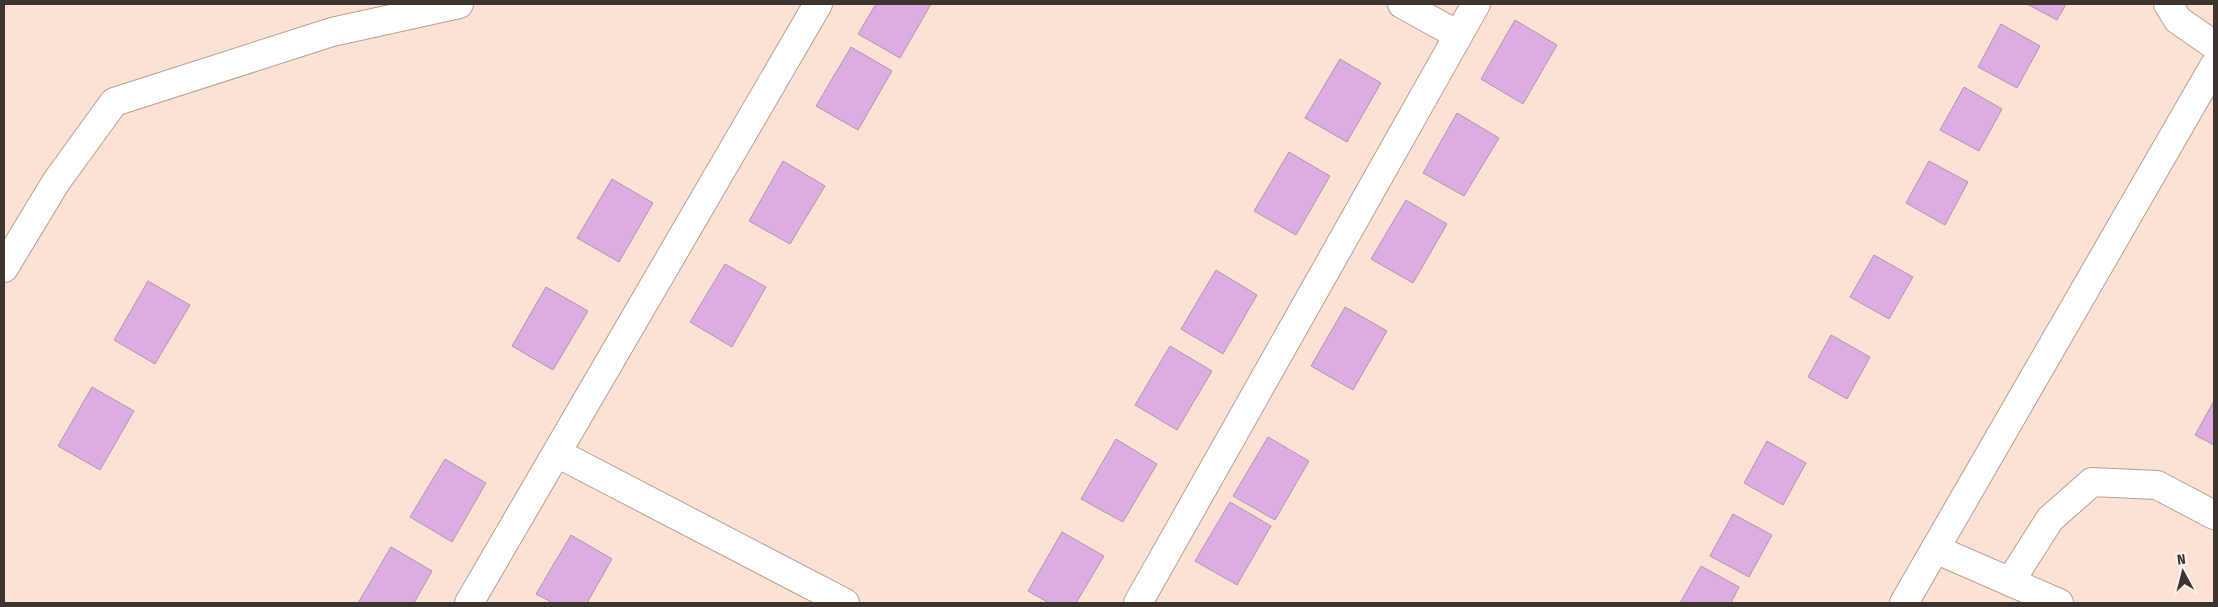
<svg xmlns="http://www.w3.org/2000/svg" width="2218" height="607" viewBox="0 0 2218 607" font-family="'Fira Sans Condensed',sans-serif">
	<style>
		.building { fill: #deabe2; stroke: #ac9aad }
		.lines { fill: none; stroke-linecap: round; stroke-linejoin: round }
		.minor-casing { stroke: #b79f92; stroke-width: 30 }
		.minor { stroke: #fff; stroke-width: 28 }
	</style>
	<rect width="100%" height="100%" fill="#fbe2d4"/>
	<g class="building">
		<polygon points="876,4 931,4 900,58 858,34"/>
		<polygon points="2027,4 2066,4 2057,20"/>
		<polygon points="1515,20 1557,45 1523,104 1481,79"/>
		<polygon points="2001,24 2040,46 2017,88 1978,67"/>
		<polygon points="851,47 892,71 858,130 816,106"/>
		<polygon points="1340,59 1381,83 1347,142 1305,118"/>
		<polygon points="1964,87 2002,109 1979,151 1940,130"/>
		<polygon points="1457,113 1499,138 1464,196 1423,173"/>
		<polygon points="1289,152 1330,176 1296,235 1254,211"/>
		<polygon points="783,161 825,186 790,244 749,221"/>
		<polygon points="1929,161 1968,182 1945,225 1906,203"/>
		<polygon points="612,179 653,203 619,262 577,238"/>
		<polygon points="1406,200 1447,224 1413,283 1371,259"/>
		<polygon points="1874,255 1913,277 1889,319 1850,297"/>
		<polygon points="725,264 766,287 732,347 690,322"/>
		<polygon points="1216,270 1257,295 1223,354 1181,329"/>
		<polygon points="148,281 190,305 155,364 114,340"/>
		<polygon points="546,287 588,311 553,370 512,346"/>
		<polygon points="1345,307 1387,331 1353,390 1311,366"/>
		<polygon points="1831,335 1870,357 1847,399 1808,377"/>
		<polygon points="1170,346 1212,371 1177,430 1135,405"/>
		<polygon points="92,387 134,411 100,470 58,446"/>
		<polygon points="2214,401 2214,445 2195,435"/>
		<polygon points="1268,437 1309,461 1275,520 1233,496"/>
		<polygon points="1116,439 1157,464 1123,522 1081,499"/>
		<polygon points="1767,441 1806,463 1783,505 1744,483"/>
		<polygon points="445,459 486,483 452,542 410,517"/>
		<polygon points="1230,502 1271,526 1237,585 1195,561"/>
		<polygon points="1733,514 1772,535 1749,577 1710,556"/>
		<polygon points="1062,532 1104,556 1076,603 1049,603 1028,591"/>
		<polygon points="571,535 612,559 587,603 553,603 536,594"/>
		<polygon points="391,547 432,571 414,603 358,603"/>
		<polygon points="1701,566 1739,587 1731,603 1680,603"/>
	</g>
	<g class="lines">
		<g class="minor-casing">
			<g id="minor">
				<polyline points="1402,4 1458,35"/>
				<polyline points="2168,4 2178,20 2214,45"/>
				<polyline points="4,268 56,182 114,102 332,32 459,4"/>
				<polyline points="557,453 845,603"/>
				<polyline points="1935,549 2059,603"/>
				<polyline points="2010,582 2050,519 2092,482 2157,485 2214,515"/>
				<polyline points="469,603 818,4"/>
				<polyline points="1138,603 1476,4"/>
				<polyline points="1904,603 2214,66"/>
			</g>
		</g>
		<use href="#minor" class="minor"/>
	</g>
	<rect width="2218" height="607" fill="none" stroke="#3e342f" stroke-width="10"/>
	<g transform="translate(2183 572) rotate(353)" stroke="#fdf3ed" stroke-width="4" paint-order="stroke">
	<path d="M0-4L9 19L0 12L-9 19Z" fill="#3e342f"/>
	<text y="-8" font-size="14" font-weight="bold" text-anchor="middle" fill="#3e342f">N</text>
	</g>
</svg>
